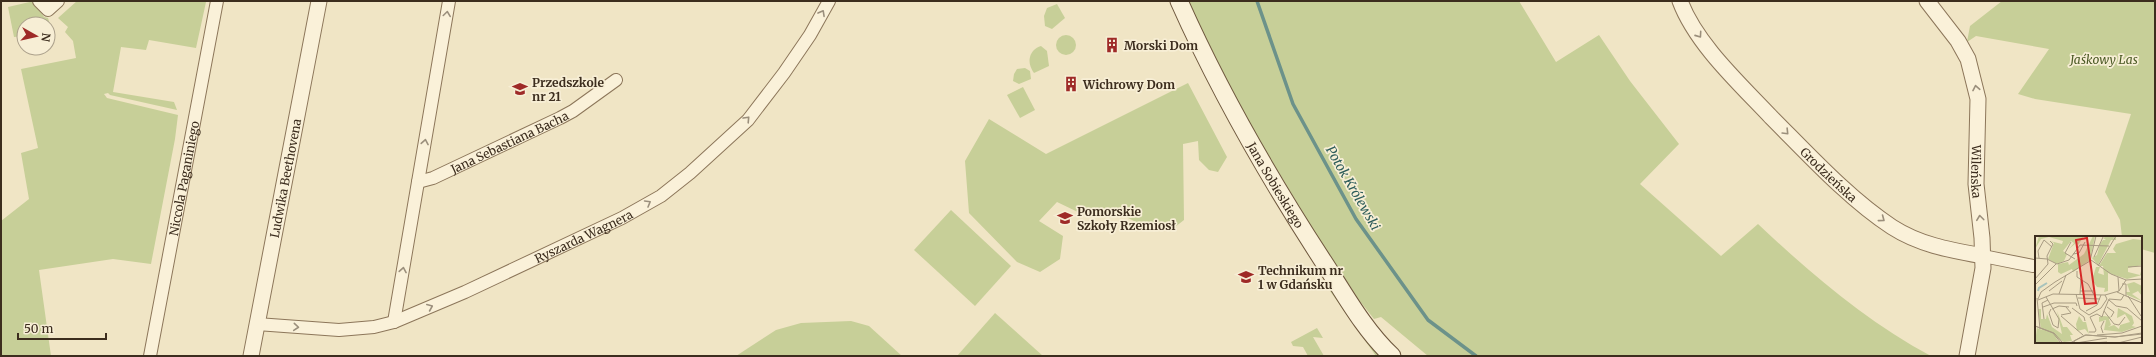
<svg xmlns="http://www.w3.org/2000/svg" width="2156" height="357" viewBox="0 0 2156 357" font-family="Merriweather,serif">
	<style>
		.green { fill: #c7cf98 }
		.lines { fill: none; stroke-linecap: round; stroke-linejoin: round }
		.stream { stroke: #6c928a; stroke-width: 3.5 }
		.minor-casing { stroke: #8c765a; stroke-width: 14 }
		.tertiary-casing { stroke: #8c765a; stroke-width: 17 }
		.secondary-casing { stroke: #6e573d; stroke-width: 19 }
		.minor { stroke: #faf1d9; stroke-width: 12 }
		.tertiary { stroke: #faf1d9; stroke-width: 15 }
		.secondary { stroke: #faf1d9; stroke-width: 17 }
		.oneway { stroke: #9b8f7c }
		.labels { text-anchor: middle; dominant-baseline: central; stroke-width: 3.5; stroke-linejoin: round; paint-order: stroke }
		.poi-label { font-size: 12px; font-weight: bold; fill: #3c2d1e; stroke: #f7eed5; text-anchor: start }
		.park-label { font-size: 12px; font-style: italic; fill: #4a5924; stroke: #f7eed5 }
		.street-label { font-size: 12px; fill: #3c2d1e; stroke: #f7eed5 }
		.water-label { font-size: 13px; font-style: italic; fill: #2d5c5a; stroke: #f7eed5 }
		.inset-river { fill: none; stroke: #a7c3bc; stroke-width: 2 }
		.inset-road { fill: none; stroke: #a89b82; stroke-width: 1 }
		.view { fill: #d62828; fill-opacity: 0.15; stroke: #d62828; stroke-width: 2 }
		.inset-edge { fill: none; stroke: #3c2d1e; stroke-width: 2 }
	</style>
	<rect width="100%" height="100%" fill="#f0e5c5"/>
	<g class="green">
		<polygon points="34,1 44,17 48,18 52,31 48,31 48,24 24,24 24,36 14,37 8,7"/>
		<polygon points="77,1 206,2 196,48 149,40 146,50 121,47 113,92 174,102 177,110 110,95 108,93 104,94 107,98 178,115 175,139 151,264 113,259 39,270 51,356 1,356 1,221 29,199 21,153 38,148 21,69 76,58 73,41 65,32 68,27 58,18"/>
		<path d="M1187,1H1519L1556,62L1599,35L1630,81L1679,144L1640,184L1721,256L1758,224C1810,273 1867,322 1931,356H1428L1381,317L1374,319L1359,300L1311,226L1273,163L1227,84Z"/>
		<polygon points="2002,1 2155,1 2155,253 2141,249 2141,237 2122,237 2120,220 2105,192 2131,114 2035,99 2018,94 2049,49 1976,36 1967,42 1970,26"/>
		<polygon points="1057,4 1065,18 1052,29 1045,26 1044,16 1047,8"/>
		<circle cx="1066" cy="45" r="10"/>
		<path d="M1041,46L1047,51L1049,66L1034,73C1026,62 1029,50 1041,46Z"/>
		<polygon points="1025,68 1030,71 1031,79 1019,84 1013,81 1014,74 1017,69"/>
		<polygon points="1188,83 1227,157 1218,172 1209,170 1199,160 1198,141 1183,144 1184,220 1175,227 1154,231 1126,217 1082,214 1057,202 1039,221 1063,236 1060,259 1040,272 1017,262 969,213 965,161 989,119 1046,154"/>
		<polygon points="1023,87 1035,110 1020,118 1007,95"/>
		<polygon points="951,210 1011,266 975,306 914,250"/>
		<polygon points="1330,291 1333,291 1383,356 1376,356"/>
		<polygon points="995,313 1043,356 957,356"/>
		<polygon points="851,321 869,326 902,356 736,356 776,330 801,323"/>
		<polygon points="1317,328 1323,338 1313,337 1324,356 1308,356 1303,347 1293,346 1291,342"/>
	</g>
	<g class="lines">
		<polyline class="stream" points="1257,1 1293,104 1356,219 1428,320 1476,356"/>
		<g class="minor-casing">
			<g id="minor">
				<polyline points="39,1 48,10 58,1"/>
				<path id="s1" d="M418,182L433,178L560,118L573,111L616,80"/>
				<polyline points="1983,256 2033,266"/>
				<polyline points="394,322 449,1"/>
				<path id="s2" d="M257,324L339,330L374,327L394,322L465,292L622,218L661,196L690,173L748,120L784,73L810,35L829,1"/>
				<path id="s3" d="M150,356L217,1"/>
			</g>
		</g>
		<g class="tertiary-casing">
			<g id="tertiary">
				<path id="s4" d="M1680,1C1696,44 1740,84 1771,117C1807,153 1849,199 1892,227C1920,245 1950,250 1983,256"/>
				<path id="s5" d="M1927,1L1958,41L1968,59L1978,99L1976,184L1982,238L1983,268L1967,356"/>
				<path id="s6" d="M251,356L319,1"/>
			</g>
		</g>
		<g class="secondary-casing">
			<g id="secondary">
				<path id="s7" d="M1179,1C1219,91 1269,178 1323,261C1344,293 1364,330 1392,356"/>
			</g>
		</g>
		<use href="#minor" class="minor"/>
		<use href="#tertiary" class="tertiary"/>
		<use href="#secondary" class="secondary"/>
	</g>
	<defs><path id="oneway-chevron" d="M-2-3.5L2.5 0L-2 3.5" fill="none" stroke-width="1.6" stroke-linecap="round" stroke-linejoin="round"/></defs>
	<g class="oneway">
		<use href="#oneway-chevron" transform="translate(822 13) rotate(-61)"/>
		<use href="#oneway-chevron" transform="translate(447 14) rotate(-82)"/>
		<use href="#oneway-chevron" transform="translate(1699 35) rotate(55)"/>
		<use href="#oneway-chevron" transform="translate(1976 88) rotate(-101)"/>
		<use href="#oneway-chevron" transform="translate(747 119) rotate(-47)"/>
		<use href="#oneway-chevron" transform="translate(1786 132) rotate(46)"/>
		<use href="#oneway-chevron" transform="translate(425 142) rotate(-80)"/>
		<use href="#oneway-chevron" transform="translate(648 203) rotate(-30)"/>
		<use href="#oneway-chevron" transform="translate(1980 218) rotate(-97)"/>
		<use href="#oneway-chevron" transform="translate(1882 219) rotate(37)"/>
		<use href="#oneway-chevron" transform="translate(403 270) rotate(-80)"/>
		<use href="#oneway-chevron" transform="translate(430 307) rotate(-23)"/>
		<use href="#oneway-chevron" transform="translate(296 327) rotate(5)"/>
	</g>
	<defs>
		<g id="building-bare" transform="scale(1.2)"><path d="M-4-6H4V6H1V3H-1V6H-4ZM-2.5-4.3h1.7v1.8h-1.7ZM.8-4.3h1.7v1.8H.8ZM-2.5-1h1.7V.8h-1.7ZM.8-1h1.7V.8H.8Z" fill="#9e2a27" stroke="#f7eed5" stroke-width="2.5" paint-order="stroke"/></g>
		<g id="school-bare" transform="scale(1.2)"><path d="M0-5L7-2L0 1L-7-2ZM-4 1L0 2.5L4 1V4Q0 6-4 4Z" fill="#9e2a27" stroke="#f7eed5" stroke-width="2.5" paint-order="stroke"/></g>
	</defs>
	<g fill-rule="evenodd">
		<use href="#building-bare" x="1112" y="45"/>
		<use href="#building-bare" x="1071" y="84"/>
		<use href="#school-bare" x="520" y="89"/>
		<use href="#school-bare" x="1065" y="218"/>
		<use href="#school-bare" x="1246" y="277"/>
	</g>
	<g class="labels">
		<g class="poi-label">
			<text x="1124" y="45">Morski Dom</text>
			<text x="532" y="82">Przedszkole<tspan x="532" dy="14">nr 21</tspan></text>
			<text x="1083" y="84">Wichrowy Dom</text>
			<text x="1077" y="211">Pomorskie<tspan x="1077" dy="14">Szkoły Rzemiosł</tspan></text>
			<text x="1258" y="270">Technikum nr<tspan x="1258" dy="14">1 w Gdańsku</tspan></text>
		</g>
		<g class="park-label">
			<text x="2104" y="59">Jaśkowy Las</text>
		</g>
		<g class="street-label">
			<text stroke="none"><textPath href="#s1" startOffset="100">Jana Sebastiana Bacha</textPath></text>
			<text stroke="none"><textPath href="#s5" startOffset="185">Wileńska</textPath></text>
			<text stroke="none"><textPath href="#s4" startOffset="230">Grodzieńska</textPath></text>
			<text stroke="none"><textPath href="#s3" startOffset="181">Niccola Paganiniego</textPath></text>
			<text stroke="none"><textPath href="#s6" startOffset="181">Ludwika Beethovena</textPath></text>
			<text stroke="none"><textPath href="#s7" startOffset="208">Jana Sobieskiego</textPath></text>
			<text stroke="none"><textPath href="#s2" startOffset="346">Ryszarda Wagnera</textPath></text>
		</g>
		<g class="water-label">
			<text transform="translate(1353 188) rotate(60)">Potok Królewski</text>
		</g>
	</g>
	<g transform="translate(2035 236)">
		<rect width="107" height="107" fill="#f0e5c5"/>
		<path d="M4,0H49L43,9L41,7L34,13L39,7L36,5L28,15L32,18L29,25L22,28L13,23L19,7L15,5L27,8L28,5L14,1L6,3L0,13ZM58,0H60L55,24L38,36L37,33L26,38L23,36V28L33,26L34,29L49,18ZM72,0H80L78,3L81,0V4H76L63,29L57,22L62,19L65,8L68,4H71L68,2ZM98,3L107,4V29L93,32V36L105,39L107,32V39L92,43L73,37V55L69,56L70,52L62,51L57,44L61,31H65L63,37L69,39L68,30H64L72,17H81L78,13L81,8ZM99,46L107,50V60L103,55L97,58L107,65L92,59L91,56H95L92,48ZM83,72L97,80L99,87L97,90L101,91L87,96L69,94L71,84L64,86V81L69,80L76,81L74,83L76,89L73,91L79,89L84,93L85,89L95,86L90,78L82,82ZM3,73H6V83H11L12,78L17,91L27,98L22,75L28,91H32L38,99H35L37,105L29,106L6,93ZM44,80L48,86H51L54,98L50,93L42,95L41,88ZM2,92L18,98L25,107H0Z" fill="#c7cf98"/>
		<path class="inset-river" d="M3,55L4,52L12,47"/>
		<path class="inset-road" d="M36,6L30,17L40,23M38,18L44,17L50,6M59,21L68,1M0,22L12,23L22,28L34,24L45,9L74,10M4,22L3,15L9,4L17,11M56,24L76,38L91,44M63,30L81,0M93,31L107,30M42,35V41L53,48L59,59M83,41L84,55M0,43L13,28L12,20L18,8L15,5M87,48H91V60M0,49L21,28M14,55L27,45M45,55H58M82,56L107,67M24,58L31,39M41,58L45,73L54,79L66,72L72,63L70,59M45,58L46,43M93,60L106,80M11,61L24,83L23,92M2,62L5,93M43,62L65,63M3,63L6,56L20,46L55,25L61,0M3,64L18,58L70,59L84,55L91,44L107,43M74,64L81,70L92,72L107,85M8,71L19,67H41L42,70M72,71L79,76L76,81M37,72L49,81L50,85M16,73L14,77L18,89L23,92M17,73L24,70L34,71M51,75L62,69L66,59M69,75L79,88L84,89L90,81M69,75L74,63L86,64L89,59M26,79L36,77L31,71M26,80L48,99M9,83L7,67L13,64M0,90L19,97L28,107M0,90L18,97L26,107M54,96H60L61,94L55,81L62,78L67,81L69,75M68,97L66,91L69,85M62,99L87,97L107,90M35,107L51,99L80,101L107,97M40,107L39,105L50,99L80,101L107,98M41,107L72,102M56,107L72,106M83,107L107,101"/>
		<path class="view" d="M52,2L61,67L50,68L41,4Z"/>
		<rect width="107" height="107" class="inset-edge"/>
	</g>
	<rect width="2156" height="357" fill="none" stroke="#3c2d1e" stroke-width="4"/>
	<g transform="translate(36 36) rotate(98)"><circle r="19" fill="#f7eed5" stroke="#aca18c"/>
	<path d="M0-3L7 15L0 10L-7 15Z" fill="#9e2a27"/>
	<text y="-6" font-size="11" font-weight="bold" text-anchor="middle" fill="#3c2d1e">N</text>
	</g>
	<path d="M18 333v6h88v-6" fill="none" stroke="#3c2d1e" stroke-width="2"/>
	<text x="24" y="333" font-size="12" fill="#3c2d1e" stroke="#f7eed5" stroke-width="3" paint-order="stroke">50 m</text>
</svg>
